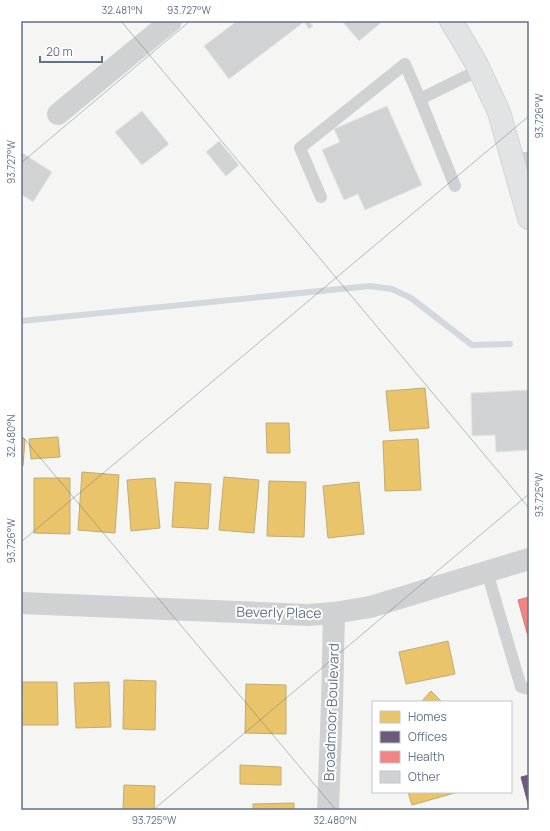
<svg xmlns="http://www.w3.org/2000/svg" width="550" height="831" viewBox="0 0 550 831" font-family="Manrope,sans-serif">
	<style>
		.homes { fill: #e9c46a; stroke: #c0ab73 }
		.offices { fill: #6d597a; stroke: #6a607e }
		.health { fill: #f28482; stroke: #c77f84 }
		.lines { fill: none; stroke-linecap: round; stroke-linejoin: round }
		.stream { stroke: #d2d8dd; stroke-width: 6 }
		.building { fill: #d1d2d3; stroke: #e4e4e3 }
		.secondary-casing { stroke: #d1d3d4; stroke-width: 24 }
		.service { stroke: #d0d1d2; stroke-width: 12 }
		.minor { stroke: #d0d1d2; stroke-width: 22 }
		.secondary { stroke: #e2e3e4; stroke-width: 22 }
		.ticks { fill: none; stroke: #627287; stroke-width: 1; stroke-opacity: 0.45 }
		.labels { text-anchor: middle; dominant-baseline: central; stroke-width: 4; stroke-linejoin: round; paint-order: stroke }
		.street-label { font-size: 14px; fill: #627287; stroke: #fff }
		.neatline { fill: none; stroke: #627287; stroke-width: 1.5 }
		.ticks-label { font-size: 10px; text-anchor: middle; fill: #627287 }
	</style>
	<rect width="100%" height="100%" fill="#f5f5f3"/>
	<g class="homes">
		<polygon points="425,388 429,428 390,431 386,391"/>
		<polygon points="266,423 289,423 290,453 267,453"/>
		<polygon points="58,437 60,457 31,459 29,439"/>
		<polygon points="21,438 25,439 23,466 21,466"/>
		<polygon points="418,439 421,490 385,491 383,441"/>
		<polygon points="82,472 119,475 115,533 78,530"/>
		<polygon points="224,477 259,480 254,533 219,530"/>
		<polygon points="34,478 70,478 70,534 34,533"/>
		<polygon points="155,478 160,528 131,531 127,480"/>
		<polygon points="269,481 306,482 304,537 267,536"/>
		<polygon points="175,482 211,484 208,529 172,527"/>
		<polygon points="359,482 364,534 328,538 323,486"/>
		<polygon points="448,641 455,674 406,684 399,652"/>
		<polygon points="124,680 156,681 155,730 123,729"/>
		<polygon points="22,682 57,682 58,725 22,725"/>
		<polygon points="109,682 111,727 76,728 74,683"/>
		<polygon points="246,684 286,685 286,734 245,733"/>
		<polygon points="431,691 442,702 421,702"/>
		<polygon points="240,765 281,767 281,785 240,784"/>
		<polygon points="124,785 155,786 154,810 123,810"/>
		<polygon points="408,792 458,792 412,805"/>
		<polygon points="294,803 294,810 253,810 253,804"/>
	</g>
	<polygon class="offices" points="529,775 529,807 521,777"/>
	<polygon class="health" points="529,597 529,640 518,600"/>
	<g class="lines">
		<polyline class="stream" points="21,321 370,286 392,289 411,298 472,345 510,344"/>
	</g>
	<g class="building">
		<polygon points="237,21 283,21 284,22 286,21 309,21 313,26 309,29 304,22 229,79 204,46"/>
		<polygon points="342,21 383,21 359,41"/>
		<polygon points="387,106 422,185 365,210 358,194 344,200 322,150 340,142 334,129"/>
		<polygon points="142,111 169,144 142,165 115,132"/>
		<polygon points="219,141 239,165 226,176 206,152"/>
		<polygon points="21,152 52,172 33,202 21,194"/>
		<polygon points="529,390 529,450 496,452 495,435 472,436 471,393"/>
	</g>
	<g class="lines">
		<g class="secondary-casing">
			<polyline id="secondary" points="451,21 459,34 476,63 499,112 529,218"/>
		</g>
		<g class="service">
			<polyline points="420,99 455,186"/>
			<polyline points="321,197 300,148 405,64 420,99 479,70"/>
			<polyline points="487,572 521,687 529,689"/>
		</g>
		<g class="minor">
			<polyline points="58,114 171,21"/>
			<polyline points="514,163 529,163"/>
			<polyline points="21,603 308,615 334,613 370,607 529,559"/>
			<polyline points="328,810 332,704 334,613"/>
		</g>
		<use href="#secondary" class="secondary"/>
	</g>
	<path class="ticks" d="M121,21L529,508M21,163L190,21M21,435L336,810M21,542L529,116M153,810L529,494"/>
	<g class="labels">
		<g class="street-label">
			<text transform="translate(279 612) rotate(1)">Beverly Place</text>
			<text transform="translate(331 712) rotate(-88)">Broadmoor Boulevard</text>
		</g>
	</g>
	<rect width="550" height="831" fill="none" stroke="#ffffff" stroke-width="44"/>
	<rect x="372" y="701" width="140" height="92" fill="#ffffff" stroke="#c0c7cf"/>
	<rect x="380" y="711" width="20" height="12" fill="#e9c46a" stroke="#c0c7cf"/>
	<text x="408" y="721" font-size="12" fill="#627287">Homes</text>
	<rect x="380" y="731" width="20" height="12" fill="#6d597a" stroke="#c0c7cf"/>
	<text x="408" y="741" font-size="12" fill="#627287">Offices</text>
	<rect x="380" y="751" width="20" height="12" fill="#f28482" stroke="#c0c7cf"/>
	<text x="408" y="761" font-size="12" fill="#627287">Health</text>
	<rect x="380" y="771" width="20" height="12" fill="#d1d2d3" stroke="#c0c7cf"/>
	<text x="408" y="781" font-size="12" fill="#627287">Other</text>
	<path d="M40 56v6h62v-6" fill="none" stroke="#627287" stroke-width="2"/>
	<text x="46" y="56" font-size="12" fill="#627287" stroke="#ffffff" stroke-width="3" paint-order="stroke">20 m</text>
	<rect x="22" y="22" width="506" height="787" class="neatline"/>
	<g class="ticks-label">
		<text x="122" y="14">32.481°N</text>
		<text x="189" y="14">93.727°W</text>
		<text transform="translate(539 116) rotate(-90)" y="4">93.726°W</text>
		<text transform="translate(11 162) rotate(-90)" y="4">93.727°W</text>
		<text transform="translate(11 436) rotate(-90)" y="4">32.480°N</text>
		<text transform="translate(539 495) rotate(-90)" y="4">93.725°W</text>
		<text transform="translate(11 541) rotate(-90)" y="4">93.726°W</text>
		<text x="154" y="824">93.725°W</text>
		<text x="335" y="824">32.480°N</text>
	</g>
</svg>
